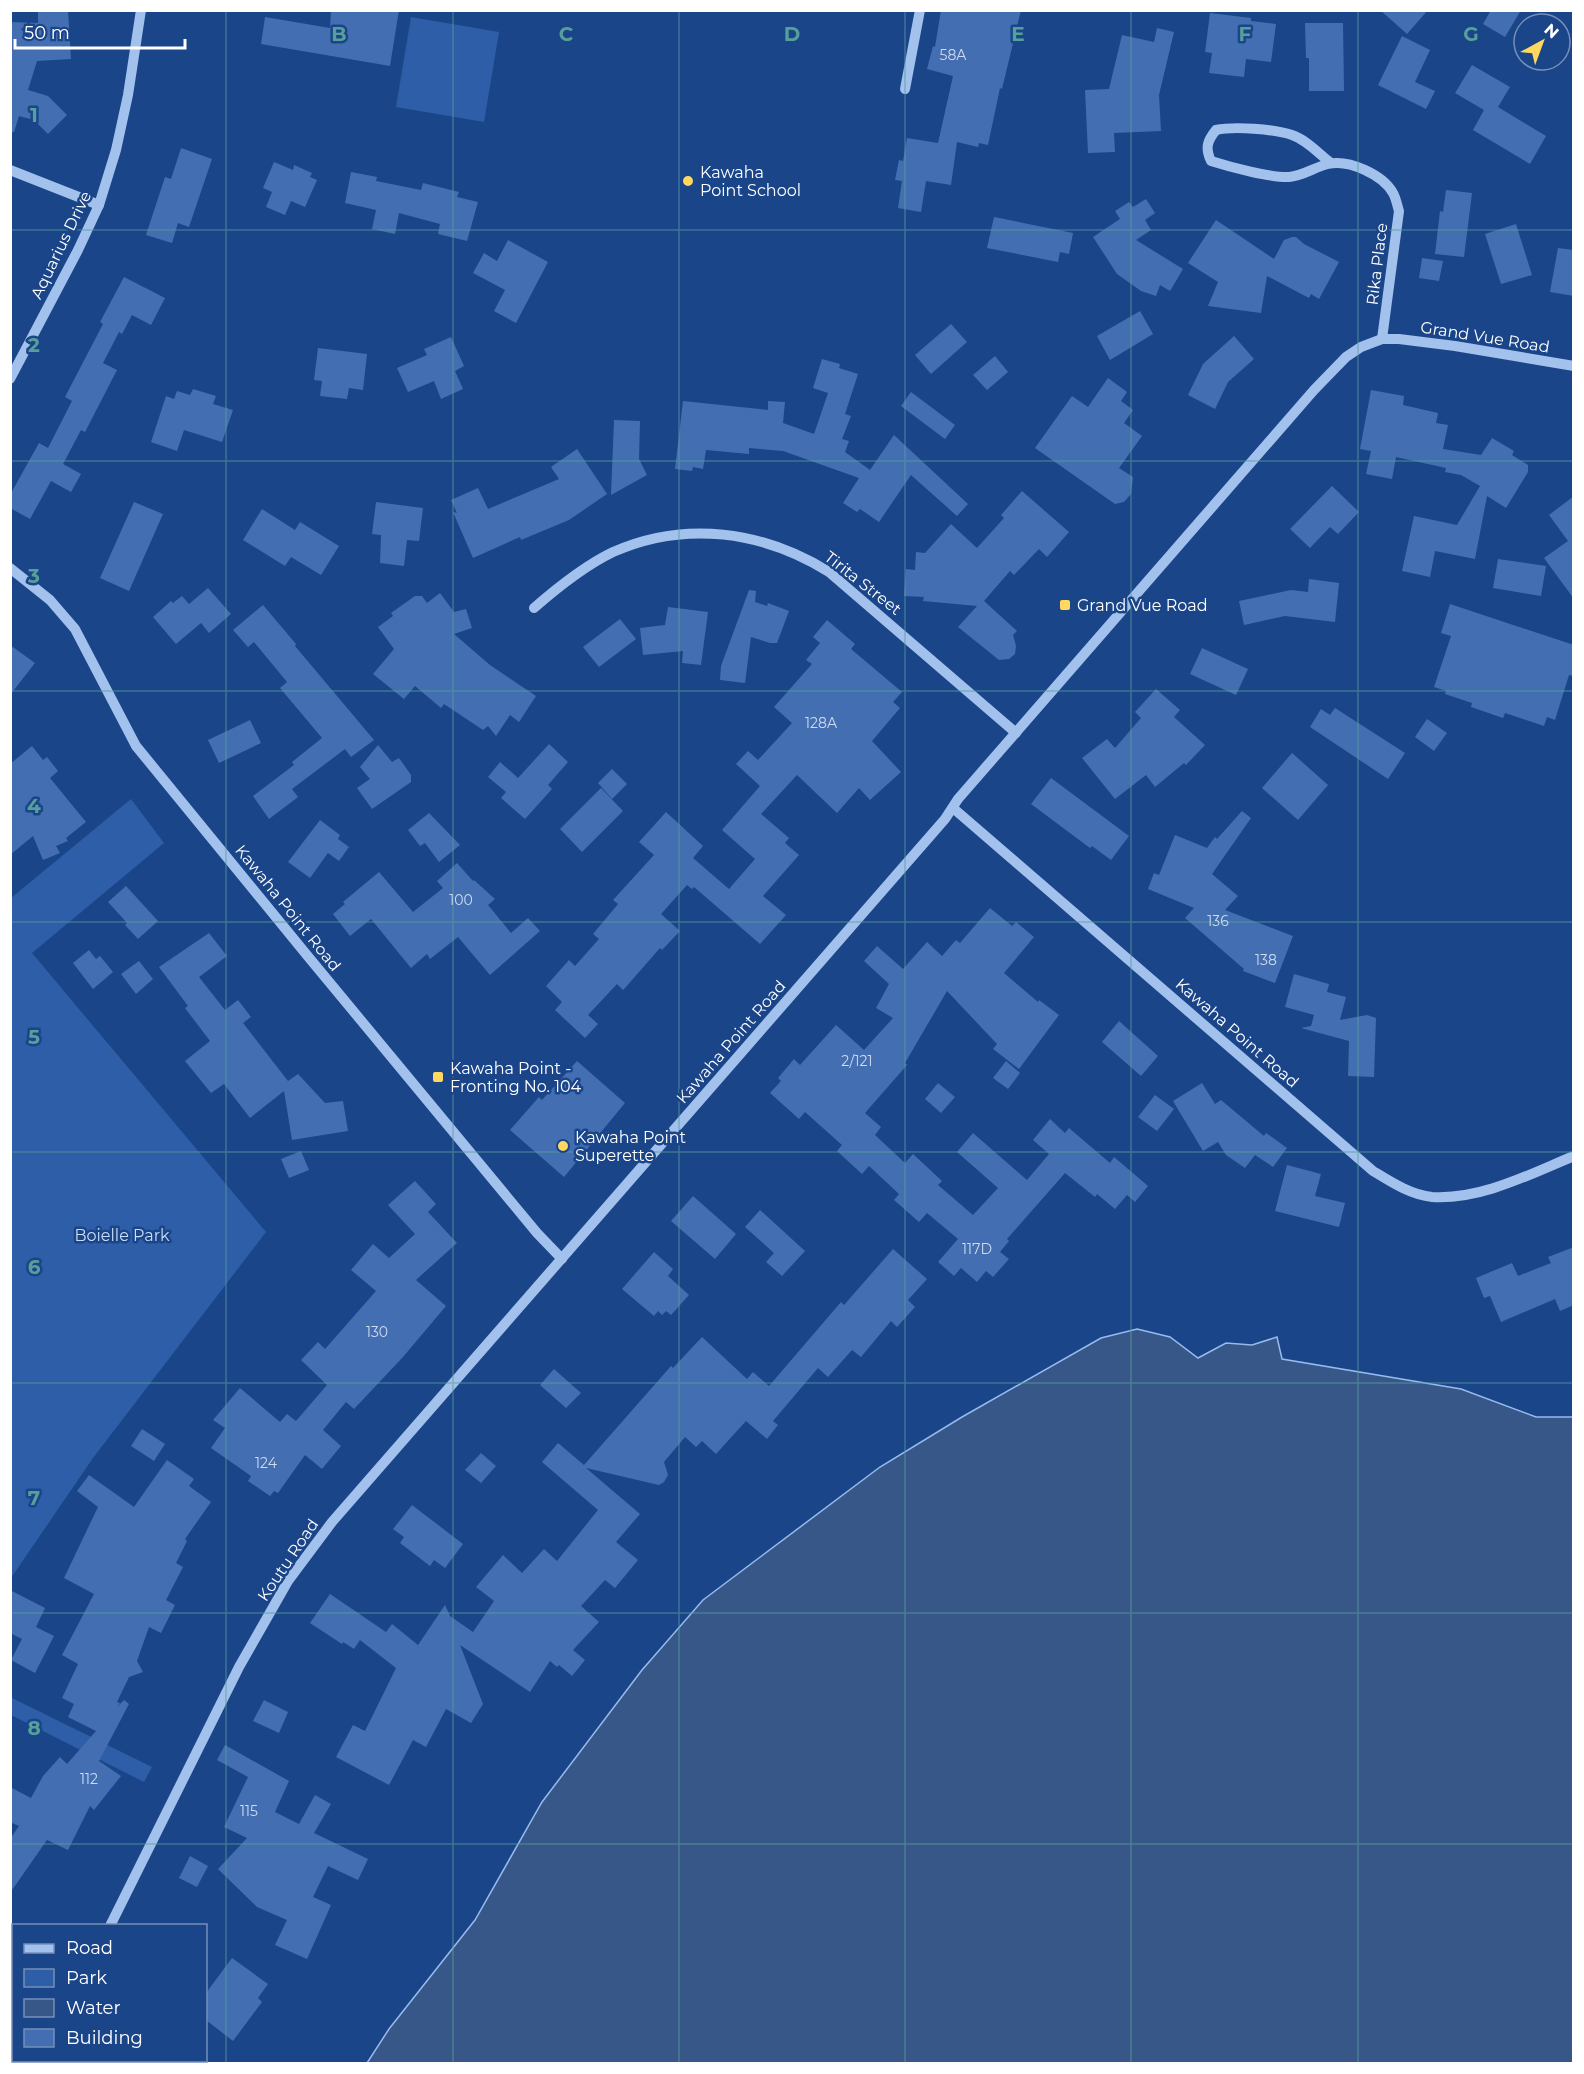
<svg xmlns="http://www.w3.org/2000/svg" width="1584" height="2074" viewBox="0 0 1584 2074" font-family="Montserrat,sans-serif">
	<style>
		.green { fill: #2d5ea7 }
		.water { fill: #375789; stroke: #96bbef; stroke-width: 1.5 }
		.building { fill: #436fb2 }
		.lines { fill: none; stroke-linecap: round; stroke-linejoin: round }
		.minor { stroke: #a3c1ed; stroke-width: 10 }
		.grid { fill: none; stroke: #579f9a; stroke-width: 1.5; stroke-opacity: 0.55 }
		.poi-dot { fill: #ffd85f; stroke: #1a4589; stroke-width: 2 }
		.labels { text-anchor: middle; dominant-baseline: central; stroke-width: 5; stroke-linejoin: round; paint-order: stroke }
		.number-label { font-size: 14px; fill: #d0dbec }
		.poi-label { font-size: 16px; fill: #fff; stroke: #1a4589; text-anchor: start }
		.street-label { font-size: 16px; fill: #fff; stroke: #1a4589 }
		.park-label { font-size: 16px; fill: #c9dcf9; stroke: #1a4589 }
		.grid-label { font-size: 20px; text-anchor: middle; font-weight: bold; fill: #579f9a; stroke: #1a4589; stroke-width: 5; stroke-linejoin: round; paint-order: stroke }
	</style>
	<rect width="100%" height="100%" fill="#1a4589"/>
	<g class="green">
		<polygon points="411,17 499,32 484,122 396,107"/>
		<polygon points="131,799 164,843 32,953 266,1232 93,1458 11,1578 11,898"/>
		<polygon points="10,1697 152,1767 144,1782 11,1715"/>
	</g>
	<polygon class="water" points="1137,1329 1170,1337 1198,1358 1226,1343 1252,1345 1277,1337 1282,1359 1461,1389 1536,1417 1573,1417 1573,2063 367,2063 389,2029 475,1920 542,1802 642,1670 703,1600 880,1467 962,1417 1101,1338"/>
	<g class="building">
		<polygon points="38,10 68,10 71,59 37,61 28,90 48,96 67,115 48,134 34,120 19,116 14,132 10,132 10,22 38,23"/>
		<polygon points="331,10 399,10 390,66 261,44 265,17 330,28"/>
		<polygon points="941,10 1021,10 1002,89 1000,88 988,145 979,143 978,147 957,142 951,185 926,181 921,212 898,208 902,181 895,180 899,160 903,161 907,138 938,143 953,76 927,69 933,46 935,47"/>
		<polygon points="1380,10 1428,10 1407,34"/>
		<polygon points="1491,10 1521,10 1505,37 1483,24"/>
		<polygon points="1210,13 1251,18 1251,21 1276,24 1271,62 1246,59 1244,77 1209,73 1212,53 1205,52"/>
		<polygon points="1305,23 1343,23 1344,91 1309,91 1309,58 1306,58"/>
		<polygon points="1157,28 1174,32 1159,95 1161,131 1114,133 1115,152 1088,153 1085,90 1109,89 1122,35 1154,42"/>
		<polygon points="1402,36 1430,50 1415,82 1435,91 1426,109 1378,85"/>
		<polygon points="1472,65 1510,87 1498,107 1546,136 1530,164 1473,130 1484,110 1455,93"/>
		<polygon points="181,148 212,159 189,227 178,223 172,243 146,235 165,177 171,179"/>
		<polygon points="274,162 293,170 294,165 312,173 310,177 317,180 305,207 291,201 285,215 266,207 272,192 263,188"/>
		<polygon points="351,172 377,177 376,181 421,190 423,183 459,192 457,197 478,202 467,241 438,234 440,224 399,213 395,234 372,229 376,210 345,203"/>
		<polygon points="1446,190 1472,193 1464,257 1435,254 1440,211 1443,212"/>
		<polygon points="1146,199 1155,213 1145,220 1151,230 1136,240 1183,269 1170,291 1160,285 1156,296 1141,291 1117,274 1093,237 1120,219 1115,211 1129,202 1133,207"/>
		<polygon points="994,217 1073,233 1069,254 1060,252 1058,262 987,248"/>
		<polygon points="1216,220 1274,259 1284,240 1292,237 1296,237 1304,244 1339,262 1319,299 1311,294 1309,298 1267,276 1261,313 1208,306 1218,282 1188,263"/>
		<polygon points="1516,224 1532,275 1501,284 1485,234"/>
		<polygon points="508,240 548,262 516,323 494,311 505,290 473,273 484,253 497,261"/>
		<polygon points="1558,248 1574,250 1574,296 1550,292"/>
		<polygon points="1422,258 1443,261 1439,281 1419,278"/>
		<polygon points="124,277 165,298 151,325 132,315 122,334 119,332 103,363 117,370 85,432 81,430 63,464 81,474 71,492 51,481 30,519 10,508 10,495 39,443 48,448 72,401 65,397 103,324 100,322"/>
		<polygon points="1140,311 1153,334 1110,360 1097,336"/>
		<polygon points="951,324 967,342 931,374 915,355"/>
		<polygon points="1234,336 1254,359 1228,382 1215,409 1188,395 1203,364"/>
		<polygon points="451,337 464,366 455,371 463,389 441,399 434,381 408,392 397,368 427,355 424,349"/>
		<polygon points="318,348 367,354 363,390 349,388 347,399 320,396 322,381 314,380"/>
		<polygon points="995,356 1008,372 987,390 973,375"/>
		<polygon points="822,359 840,364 839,368 858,374 845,414 851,416 842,439 849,441 845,452 870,470 894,435 968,504 957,516 911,475 879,522 860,509 857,512 843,503 859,478 783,451 749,448 749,454 706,450 703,469 693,467 692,471 675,469 683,401 768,410 768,401 785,402 783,423 814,434 828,393 813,388"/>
		<polygon points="1108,378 1127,392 1121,401 1133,410 1124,423 1142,436 1119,468 1133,477 1131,494 1124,502 1115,504 1035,448 1072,396 1088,407"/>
		<polygon points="193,389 216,396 213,404 233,410 222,442 184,430 177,451 151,442 166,396 174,399 177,391 190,395"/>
		<polygon points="1371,390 1404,396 1403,405 1438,413 1436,423 1448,425 1443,449 1481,455 1492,438 1514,451 1512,455 1528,465 1528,472 1506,508 1487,496 1475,559 1435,551 1430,577 1402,571 1414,516 1457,525 1480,486 1461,475 1445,472 1446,468 1396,457 1392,479 1366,474 1371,451 1360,449"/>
		<polygon points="911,392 955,425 945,439 901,406"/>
		<polygon points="614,420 640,421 639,459 647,475 611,495"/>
		<polygon points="577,449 607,494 569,520 521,540 520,537 473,558 453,512 457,513 451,500 478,488 488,509 559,479 551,467"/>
		<polygon points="1332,486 1359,512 1338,534 1330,527 1310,548 1290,529"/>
		<polygon points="1022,491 1069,532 1047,557 1039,549 1014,575 1010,571 984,601 1017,631 1013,635 1016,646 1015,654 1009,659 999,660 958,627 977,606 923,601 924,597 904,596 906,569 915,570 916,552 925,553 951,524 977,548 1004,518 1001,515"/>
		<polygon points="1574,496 1574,599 1544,558 1568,541 1549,515"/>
		<polygon points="134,502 163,514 129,591 100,578"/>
		<polygon points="376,502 423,508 419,541 407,540 404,566 380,563 381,535 372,534"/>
		<polygon points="262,509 295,530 300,522 339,546 321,575 291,557 285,566 243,540"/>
		<polygon points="1498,559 1546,566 1541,596 1493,588"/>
		<polygon points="1309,579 1339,583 1335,622 1285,616 1244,625 1239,601 1291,590 1308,592"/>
		<polygon points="208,588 231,614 209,633 201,623 176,644 153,617 171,601 173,603 182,596 189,604"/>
		<polygon points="749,590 756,591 755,602 767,606 768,603 789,611 777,643 770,643 751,637 745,683 720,680 721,666"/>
		<polygon points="440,593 454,612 466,609 472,628 454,634 490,665 536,696 519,722 510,715 496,736 488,726 483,730 444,704 441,708 415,686 404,699 373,674 394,649 378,627 393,616 391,613 415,596 422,596 427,603"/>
		<polygon points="1450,604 1574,645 1574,676 1569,675 1555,720 1547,717 1544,726 1505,713 1503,718 1471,707 1472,703 1445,694 1446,691 1434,687 1451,636 1441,633"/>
		<polygon points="263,605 296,644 295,646 374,740 351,757 345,749 292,789 298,797 269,819 253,796 294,765 292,762 322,738 280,688 287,682 254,642 248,647 233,630"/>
		<polygon points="668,607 708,612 701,665 682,663 683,651 643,655 640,628 665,625"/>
		<polygon points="620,619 636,639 599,667 583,647"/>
		<polygon points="827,620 855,644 851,649 902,692 893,702 900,708 872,741 901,772 870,800 859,788 837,813 797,775 761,814 789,838 785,843 799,855 763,896 786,915 760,944 694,887 692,889 687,885 661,914 680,931 662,950 660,948 625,988 623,990 617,984 588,1015 598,1024 585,1038 555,1010 562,1002 546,986 569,960 575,966 599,939 593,934 618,904 613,900 654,855 639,842 666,812 703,846 693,858 729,889 755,859 722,830 760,786 736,764 748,751 758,760 792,723 774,707 812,664 806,660 820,643 813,637"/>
		<polygon points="10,645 35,663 10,695"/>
		<polygon points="1202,648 1248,669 1236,695 1190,674"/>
		<polygon points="1156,689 1180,710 1174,717 1205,745 1186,765 1184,763 1155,787 1146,775 1115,799 1082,758 1107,739 1115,748 1141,718 1135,712"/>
		<polygon points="1335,708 1405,753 1388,779 1310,727 1321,709 1330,715"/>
		<polygon points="1427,719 1447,733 1434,751 1415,737"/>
		<polygon points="250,720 261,743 219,763 208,740"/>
		<polygon points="549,744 568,762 548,785 552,789 525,819 501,798 506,792 488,777 500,762 518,778"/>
		<polygon points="378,745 392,762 399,758 411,775 411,782 372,809 357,788 370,779 360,767"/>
		<polygon points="32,746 43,760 47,757 58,771 50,778 86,822 66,838 68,841 56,846 60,853 43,860 33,836 10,855 10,764"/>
		<polygon points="1292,753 1328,785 1298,820 1262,788"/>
		<polygon points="612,769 627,784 612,799 598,783"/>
		<polygon points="1051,778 1129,836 1111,860 1092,846 1090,848 1031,804"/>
		<polygon points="601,788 623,811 582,852 560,829"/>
		<polygon points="1242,811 1251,818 1212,874 1238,896 1225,910 1293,936 1275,983 1243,971 1244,969 1185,918 1194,908 1148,889 1154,873 1159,875 1175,835 1207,848 1215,837 1217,839"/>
		<polygon points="429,813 460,845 439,862 425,843 420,846 408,830"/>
		<polygon points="320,820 340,835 338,839 349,847 339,861 328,853 310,878 288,862"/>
		<polygon points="457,863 473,881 474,880 495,899 488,905 511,933 528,918 540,931 490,975 458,937 430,959 427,954 411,968 371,919 350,936 333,914 345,904 343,902 379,872 413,912 443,888 437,881"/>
		<polygon points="126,886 158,921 138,939 125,925 127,923 108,902"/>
		<polygon points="990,908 1012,926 1016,922 1034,937 1004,973 1038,1002 1039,1000 1059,1015 1019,1069 993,1049 997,1044 947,991 905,1063 907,1065 865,1113 881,1127 875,1135 905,1163 913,1154 942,1181 938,1185 973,1215 998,1188 957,1152 973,1133 1027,1180 1049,1154 1033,1140 1050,1119 1065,1133 1069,1128 1110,1163 1114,1157 1148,1186 1135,1202 1127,1195 1115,1209 1097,1194 1095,1197 1065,1173 1007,1239 1009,1241 1000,1252 1009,1259 993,1277 986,1271 977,1282 961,1268 954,1276 938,1262 958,1239 927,1213 919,1222 894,1200 899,1194 869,1166 862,1174 837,1151 842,1145 805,1112 799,1119 770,1093 781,1081 778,1078 794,1059 800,1065 836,1025 864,1050 893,1018 876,1008 889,984 864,961 877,946 903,969 927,942 942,956 956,940 960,943"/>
		<polygon points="209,933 227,956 199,977 225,1010 238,1000 251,1017 243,1023 288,1081 298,1074 325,1103 343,1101 348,1131 292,1140 284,1091 250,1118 224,1084 211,1093 185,1061 210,1041 185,1008 188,1006 159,967"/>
		<polygon points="89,950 96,959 100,956 113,972 93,989 73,963"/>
		<polygon points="139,961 153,979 136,994 121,974"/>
		<polygon points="1294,974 1329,984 1327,992 1346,997 1340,1020 1367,1015 1376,1018 1374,1077 1348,1076 1349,1041 1301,1028 1311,1026 1314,1015 1285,1007"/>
		<polygon points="1119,1021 1158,1056 1141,1076 1102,1042"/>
		<polygon points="577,1061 625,1103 564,1177 510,1130 539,1097 542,1100"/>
		<polygon points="1006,1061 1020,1073 1008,1089 993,1078"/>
		<polygon points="938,1083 955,1097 941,1113 925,1099"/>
		<polygon points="1202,1083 1215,1104 1221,1100 1264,1136 1266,1133 1287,1148 1273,1167 1255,1155 1245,1168 1226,1155 1218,1142 1203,1151 1173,1101"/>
		<polygon points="1155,1095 1174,1109 1157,1131 1138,1117"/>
		<polygon points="301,1151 309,1170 289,1178 281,1159"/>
		<polygon points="1287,1165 1321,1174 1315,1196 1345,1203 1339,1227 1275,1211"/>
		<polygon points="415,1181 436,1204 428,1212 457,1243 416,1280 446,1306 403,1357 354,1409 346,1402 323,1430 341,1446 322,1469 305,1455 278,1493 274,1491 270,1496 248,1481 251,1476 211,1448 225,1428 213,1420 240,1388 280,1422 287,1414 296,1421 327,1385 301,1360 318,1342 325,1349 376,1291 351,1270 373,1244 389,1258 415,1234 388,1205"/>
		<polygon points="693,1196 736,1234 715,1259 671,1221"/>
		<polygon points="760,1210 805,1251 782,1276 766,1262 774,1253 745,1227"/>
		<polygon points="1574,1247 1574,1305 1560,1311 1555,1299 1501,1322 1490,1296 1484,1298 1476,1278 1512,1263 1518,1276 1551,1263 1548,1257"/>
		<polygon points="893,1249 927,1279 908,1300 915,1307 897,1327 891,1321 861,1357 852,1350 828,1377 818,1368 773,1421 778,1425 767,1439 746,1421 716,1454 702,1441 696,1447 685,1437 664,1462 668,1475 664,1482 659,1485 586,1468 640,1514 616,1542 638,1560 615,1588 605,1580 581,1606 599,1622 573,1650 585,1660 572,1676 559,1665 557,1667 550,1661 530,1692 460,1645 483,1704 471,1723 446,1709 426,1747 413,1740 389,1785 336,1757 353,1725 365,1731 396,1668 360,1640 354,1649 343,1642 342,1644 310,1623 330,1594 386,1632 392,1624 418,1645 445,1605 450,1616 473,1632 494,1601 476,1587 503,1555 522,1573 544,1549 557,1561 598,1510 542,1462 558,1443 584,1465 671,1366 673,1368 702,1337 747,1379 753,1372 769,1386 841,1302 844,1305"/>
		<polygon points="654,1252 673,1269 668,1276 689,1295 671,1315 666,1311 662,1315 658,1311 654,1316 622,1289"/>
		<polygon points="554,1369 581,1393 566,1408 540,1385"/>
		<polygon points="142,1429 165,1444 154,1461 131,1446"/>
		<polygon points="481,1453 496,1466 481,1483 465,1470"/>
		<polygon points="167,1460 194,1479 189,1486 211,1502 185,1539 187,1541 176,1563 183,1567 166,1600 175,1605 161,1633 149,1627 137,1661 143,1672 129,1677 117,1702 120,1703 117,1707 124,1700 129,1704 99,1761 121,1776 94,1810 90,1806 68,1850 47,1840 10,1893 10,1839 19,1826 10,1822 10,1787 31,1798 43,1776 60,1757 67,1764 96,1731 68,1717 74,1704 62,1698 78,1664 62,1655 94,1594 64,1578 98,1507 77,1491 89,1475 134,1507"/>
		<polygon points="412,1505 463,1544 445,1568 434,1560 430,1566 400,1543 404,1537 393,1529"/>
		<polygon points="10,1590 45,1608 36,1627 54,1636 35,1673 11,1660 22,1639 10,1633"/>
		<polygon points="264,1700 288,1712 279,1733 253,1721"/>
		<polygon points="225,1745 289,1781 275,1812 299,1824 315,1795 331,1804 314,1833 368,1859 358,1880 328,1866 313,1897 331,1905 307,1959 275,1945 287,1920 257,1907 218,1869 247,1838 224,1827 248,1777 217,1760"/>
		<polygon points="190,1856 208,1866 197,1887 179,1878"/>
		<polygon points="232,1958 268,1984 258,1998 262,2002 233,2041 206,2020 206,1993"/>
	</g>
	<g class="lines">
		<g class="minor">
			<polyline points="905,89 920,10"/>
			<path d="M1331,163C1319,154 1307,140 1292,135C1274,129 1234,126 1216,130C1207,141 1205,148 1211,161C1230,167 1271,178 1289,177C1303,176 1315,167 1328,164C1349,159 1383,175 1393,193C1396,198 1397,205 1399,211L1382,339"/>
			<polyline points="10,170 99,205"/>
			<polyline points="10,379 78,250 99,205 116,150 128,95 141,10"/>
			<polyline points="10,568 50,600 75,629 136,746 306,954 537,1233 562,1259"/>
			<path d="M534,608C558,587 584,566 613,552C685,520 763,531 829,572L1016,733"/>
			<path d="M953,808L1373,1171C1391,1182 1411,1195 1432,1197C1481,1200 1530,1174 1574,1156"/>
			<polyline points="110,1926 239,1667 288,1581 332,1522 945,819 958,799 1314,390 1346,357 1361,347 1382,339 1399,339 1455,346 1574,366"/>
			<polyline points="10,2052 14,2054"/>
			<polyline points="25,2060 31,2064"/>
			<polyline points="41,2064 43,2060"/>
		</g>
	</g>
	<path class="grid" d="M226,10V2064M453,10V2064M679,10V2064M905,10V2064M1131,10V2064M1358,10V2064M10,230H1574M10,461H1574M10,691H1574M10,922H1574M10,1152H1574M10,1383H1574M10,1613H1574M10,1844H1574"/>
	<g class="poi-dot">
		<circle cx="688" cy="181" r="6"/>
		<rect x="1059" y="599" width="12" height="12" rx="3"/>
		<rect x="432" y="1071" width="12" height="12" rx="3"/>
		<circle cx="563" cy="1146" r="6"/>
	</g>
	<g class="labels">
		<g class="number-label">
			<text x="953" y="55">58A</text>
			<text x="821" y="723">128A</text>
			<text x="461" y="900">100</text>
			<text x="1218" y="921">136</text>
			<text x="1266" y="960">138</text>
			<text x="857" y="1061">2/121</text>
			<text x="977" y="1249">117D</text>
			<text x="377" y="1332">130</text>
			<text x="266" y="1463">124</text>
			<text x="89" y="1779">112</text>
			<text x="249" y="1811">115</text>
		</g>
		<g class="poi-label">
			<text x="700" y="172">Kawaha<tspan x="700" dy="18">Point School</tspan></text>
			<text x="1077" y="605">Grand Vue Road</text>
			<text x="450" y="1068">Kawaha Point -<tspan x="450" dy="18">Fronting No. 104</tspan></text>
			<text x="575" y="1137">Kawaha Point<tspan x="575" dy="18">Superette</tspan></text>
		</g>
		<g class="street-label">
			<text transform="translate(61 245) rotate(-64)">Aquarius Drive</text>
			<text transform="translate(1377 264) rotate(-83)">Rika Place</text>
			<text transform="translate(1485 337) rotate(9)">Grand Vue Road</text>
			<text transform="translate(863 583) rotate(38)">Tirita Street</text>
			<text transform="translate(288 908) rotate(51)">Kawaha Point Road</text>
			<text transform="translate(1237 1033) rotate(41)">Kawaha Point Road</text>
			<text transform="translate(731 1042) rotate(-49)">Kawaha Point Road</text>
			<text transform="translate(288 1560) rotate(-56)">Koutu Road</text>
		</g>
		<g class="park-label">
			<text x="122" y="1235">Boielle Park</text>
		</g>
	</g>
	<g class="grid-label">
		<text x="339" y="41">B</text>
		<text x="566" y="41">C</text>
		<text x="792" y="41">D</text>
		<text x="1018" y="41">E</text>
		<text x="1245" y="41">F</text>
		<text x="1471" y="41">G</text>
		<text x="34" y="122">1</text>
		<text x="34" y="352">2</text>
		<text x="34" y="583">3</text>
		<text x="34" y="813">4</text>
		<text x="34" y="1044">5</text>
		<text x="34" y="1274">6</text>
		<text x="34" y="1505">7</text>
		<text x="34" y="1735">8</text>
	</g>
	<rect width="1584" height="2074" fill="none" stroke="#ffffff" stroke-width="24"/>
	<rect x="12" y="1924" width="195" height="138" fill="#1a4589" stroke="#768fb8" stroke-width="1.5"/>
	<rect x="24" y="1944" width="30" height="9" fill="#a3c1ed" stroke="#768fb8" stroke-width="1.5"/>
	<text x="66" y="1954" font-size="18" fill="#ffffff">Road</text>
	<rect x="24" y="1969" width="30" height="18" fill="#2d5ea7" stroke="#768fb8" stroke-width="1.5"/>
	<text x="66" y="1984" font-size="18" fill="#ffffff">Park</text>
	<rect x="24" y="1999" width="30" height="18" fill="#375789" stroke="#768fb8" stroke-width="1.5"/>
	<text x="66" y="2014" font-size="18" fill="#ffffff">Water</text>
	<rect x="24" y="2029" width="30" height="18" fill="#436fb2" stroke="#768fb8" stroke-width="1.5"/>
	<text x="66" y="2044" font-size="18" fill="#ffffff">Building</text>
	<g transform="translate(1542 42) rotate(41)"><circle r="28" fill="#1a4589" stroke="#768fb8" stroke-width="1.5"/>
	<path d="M0-4.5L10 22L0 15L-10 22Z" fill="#ffd85f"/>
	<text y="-9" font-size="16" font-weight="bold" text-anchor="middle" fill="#ffffff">N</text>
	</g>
	<path d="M15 39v9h170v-9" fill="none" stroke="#ffffff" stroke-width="3"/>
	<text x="24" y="39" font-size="18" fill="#ffffff" stroke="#1a4589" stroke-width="4.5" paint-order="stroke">50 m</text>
</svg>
